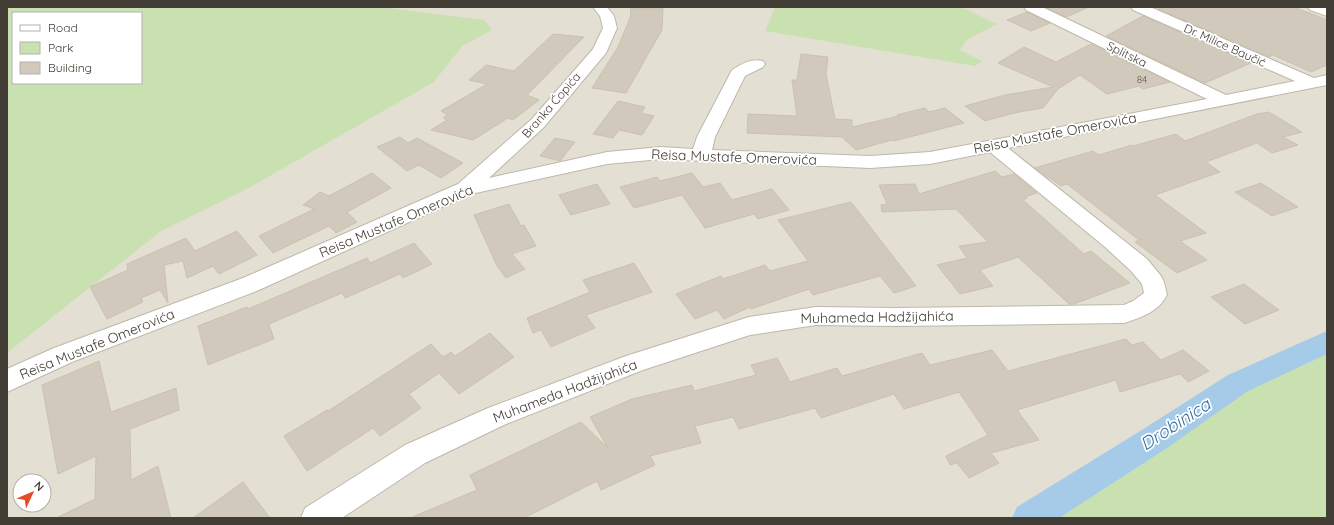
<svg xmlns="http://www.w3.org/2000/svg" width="1334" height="525" viewBox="0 0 1334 525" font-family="Quicksand,sans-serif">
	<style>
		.residential { fill: #e4dfd3; fill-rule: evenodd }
		.green { fill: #c9e1b0; fill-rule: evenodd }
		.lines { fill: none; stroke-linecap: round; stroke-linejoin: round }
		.canal { fill: #a5cbe9; fill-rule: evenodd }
		.building { fill: #d1c9bb; stroke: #cbc1af }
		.minor-casing { stroke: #beb8ab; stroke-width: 2 }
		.minor { fill: #fff; fill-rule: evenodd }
		.labels { text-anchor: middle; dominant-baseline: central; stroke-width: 3.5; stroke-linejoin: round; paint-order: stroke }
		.far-number-label { font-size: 10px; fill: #666056 }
		.far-street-label { font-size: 12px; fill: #423d35; stroke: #fff }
		.street-label { font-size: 14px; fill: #423d35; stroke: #fff }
		.near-water-label { font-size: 18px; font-style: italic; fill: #3872a3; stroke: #fff }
	</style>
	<rect width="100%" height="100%" fill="#f0ede4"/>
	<path class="residential" d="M7,7H1327V342L1238,383L1156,438L1029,518H7ZM13,13H141V83H13ZM20,481H44V505H20Z"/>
	<g class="green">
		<path d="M7,7H380L484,20L492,30L462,46L434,82L247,189L161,231L7,353ZM13,13H141V83H13Z"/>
		<polygon points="775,7 961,7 997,24 966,40 960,50 982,61 975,66 765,31"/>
		<polygon points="1327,342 1327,518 1029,518 1156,438 1238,383"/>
	</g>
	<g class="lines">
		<polygon class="canal" points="1327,331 1327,354 1248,391 1167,448 1059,518 1012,518 1017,507 1145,428 1228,375"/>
	</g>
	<g class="building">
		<polygon points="1045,7 1089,7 1066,17"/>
		<polygon points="1161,7 1294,7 1327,20 1327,65 1311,72 1273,55 1268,57 1158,9"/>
		<polygon points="631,8 663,8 662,30 626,93 592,88 618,47 630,18"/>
		<polygon points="1027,12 1050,23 1031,31 1007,20"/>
		<polygon points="1143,16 1251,63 1205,83 1106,36"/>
		<polygon points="553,34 584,37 527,95 539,100 513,120 508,118 473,140 431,130 447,120 443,118 448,115 441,111 487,84 469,80 486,65 514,71"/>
		<polygon points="1091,44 1170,82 1143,89 1139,86 1107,94 1080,75 1058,89 1043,108 1014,113 985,121 965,106 1005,95 1053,87 998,63 1024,47 1056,62"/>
		<polygon points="801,54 828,57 826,74 835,119 852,120 852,127 899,116 897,115 925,108 929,112 945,108 964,123 894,141 892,140 856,150 842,137 747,133 748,114 797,116 792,80 797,80"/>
		<polygon points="618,101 645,107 641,113 654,116 642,135 619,130 613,138 593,134"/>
		<polygon points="1269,112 1302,132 1283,137 1298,145 1272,153 1257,143 1206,162 1220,172 1155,195 1206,233 1180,241 1207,260 1177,273 1135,242 1139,240 1067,184 1061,186 1035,168 1093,151 1099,155 1132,145 1133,146 1176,134 1185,141 1257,114"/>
		<polygon points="400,137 408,143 417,138 463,163 441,178 419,165 407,171 377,147"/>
		<polygon points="555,138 575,142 560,161 540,156"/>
		<polygon points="995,171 1002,177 1014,174 1037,193 1025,197 1027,198 1023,200 1084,254 1091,251 1130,283 1074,304 1069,304 1018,257 980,270 993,286 960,294 937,265 967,258 959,246 988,242 956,209 882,212 881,205 887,204 879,185 915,184 919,194"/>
		<polygon points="372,173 391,188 347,212 357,222 336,233 329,226 273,253 259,236 314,209 303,205 320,192 329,196"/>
		<polygon points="692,173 703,187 720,183 732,200 772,189 789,210 758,219 754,214 705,228 682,195 634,208 620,187 657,177 660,181"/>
		<polygon points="1261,183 1298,207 1272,216 1235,192"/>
		<polygon points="597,184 610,204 571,215 559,195"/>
		<polygon points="851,202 916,286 894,293 880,276 813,295 809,289 751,309 750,307 724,319 717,310 695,319 676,294 721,276 723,279 765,265 770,271 808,261 778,220"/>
		<polygon points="509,204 521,226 524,225 536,246 512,254 525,269 506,278 497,266 474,215"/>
		<polygon points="237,231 257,255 219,274 213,266 187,278 183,261 164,265 168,303 160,290 141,298 143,302 107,319 90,287 128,270 127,264 186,238 195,251"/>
		<polygon points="414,243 432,264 403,278 400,274 345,298 342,293 269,324 274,339 208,365 198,326 247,307 248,309 367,258 370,263"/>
		<polygon points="634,263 652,292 586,315 595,328 551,347 541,330 533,333 527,318 590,292 583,280"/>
		<polygon points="1244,284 1279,310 1245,324 1211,297"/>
		<polygon points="490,333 514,357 459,394 439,373 409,394 421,408 380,436 373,428 307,471 284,436 327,410 328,411 431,344 443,357 451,352 455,356"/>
		<polygon points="1126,339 1132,345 1143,342 1161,360 1183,350 1209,371 1188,382 1180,374 1120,392 1116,380 1017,410 1039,440 991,453 999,463 969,478 957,463 950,465 946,456 988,435 959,392 904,409 894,394 821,418 815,408 739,429 733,417 695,426 701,443 650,456 655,465 601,490 597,481 524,518 410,518 477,490 470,475 581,422 608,448 590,417 632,399 692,385 694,391 756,375 751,365 777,358 790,382 837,368 842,376 922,353 930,365 992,350 1008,371"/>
		<polygon points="99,361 111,412 176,388 179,410 130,429 131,480 158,466 171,518 56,518 95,499 96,456 58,474 42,385"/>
		<polygon points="243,482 270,518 193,518"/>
	</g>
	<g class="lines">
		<g class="minor-casing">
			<g id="minor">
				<path d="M593,7H607L614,16L617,28L606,53L544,127L489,178L607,152L661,147L693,149L697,137L732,70C741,64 752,58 763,61L765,64L763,67L745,76L715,137L712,150L870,156L930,152L1207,99L1026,10L1024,7H1042L1226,95L1295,81L1133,10L1131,7H1150L1314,78L1327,75V85L1008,148L1147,259L1161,276L1164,282L1167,295C1158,312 1142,317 1124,323L895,326L816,325L750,335L643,370L506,424L425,463L342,518H301L305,508L405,445L488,408L626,356L749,317L816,307L895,308L1124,305L1133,301L1144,293L1142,284L1131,271L1105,247L990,152L930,164L870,168L661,159L607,164L471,194L259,290L72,362L7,392V369L54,348L243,278L458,184L532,119L593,49L603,28L600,16Z"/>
				<polygon points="1308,7 1327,7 1327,16 1310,10"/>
			</g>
		</g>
		<use href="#minor" class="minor"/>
	</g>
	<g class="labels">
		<g class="far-number-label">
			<text x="1142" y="79">84</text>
		</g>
		<g class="far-street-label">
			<text transform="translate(1225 45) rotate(24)">Dr. Milice Baučić</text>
			<text transform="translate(1127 54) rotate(26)">Splitska</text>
			<text transform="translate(551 105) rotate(-49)">Branka Ćopića</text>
		</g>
		<g class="street-label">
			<text transform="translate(1055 133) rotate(-11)">Reisa Mustafe Omerovića</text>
			<text transform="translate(734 157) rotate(2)">Reisa Mustafe Omerovića</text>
			<text transform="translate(396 221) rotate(-23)">Reisa Mustafe Omerovića</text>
			<text transform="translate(877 317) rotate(-1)">Muhameda Hadžijahića</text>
			<text transform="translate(97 344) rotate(-22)">Reisa Mustafe Omerovića</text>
			<text transform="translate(565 391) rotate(-21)">Muhameda Hadžijahića</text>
		</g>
		<g class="near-water-label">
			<text transform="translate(1175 424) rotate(-33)">Drobinica</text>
		</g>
	</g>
	<rect width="1334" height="525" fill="none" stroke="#423d35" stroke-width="16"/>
	<rect x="12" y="12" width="130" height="72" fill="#ffffff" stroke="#b3b1ae"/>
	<rect x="20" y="25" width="20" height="6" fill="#ffffff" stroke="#b3b1ae"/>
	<text x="48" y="32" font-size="12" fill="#423d35">Road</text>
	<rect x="20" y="42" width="20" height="12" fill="#c9e1b0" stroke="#b3b1ae"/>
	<text x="48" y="52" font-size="12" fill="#423d35">Park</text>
	<rect x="20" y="62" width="20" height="12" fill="#d1c9bb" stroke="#b3b1ae"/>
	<text x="48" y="72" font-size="12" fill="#423d35">Building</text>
	<g transform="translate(32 493) rotate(46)"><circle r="19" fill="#ffffff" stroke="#b3b1ae"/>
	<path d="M0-3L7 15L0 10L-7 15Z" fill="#e64926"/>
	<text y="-6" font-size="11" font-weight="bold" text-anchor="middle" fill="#423d35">N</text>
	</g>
</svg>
